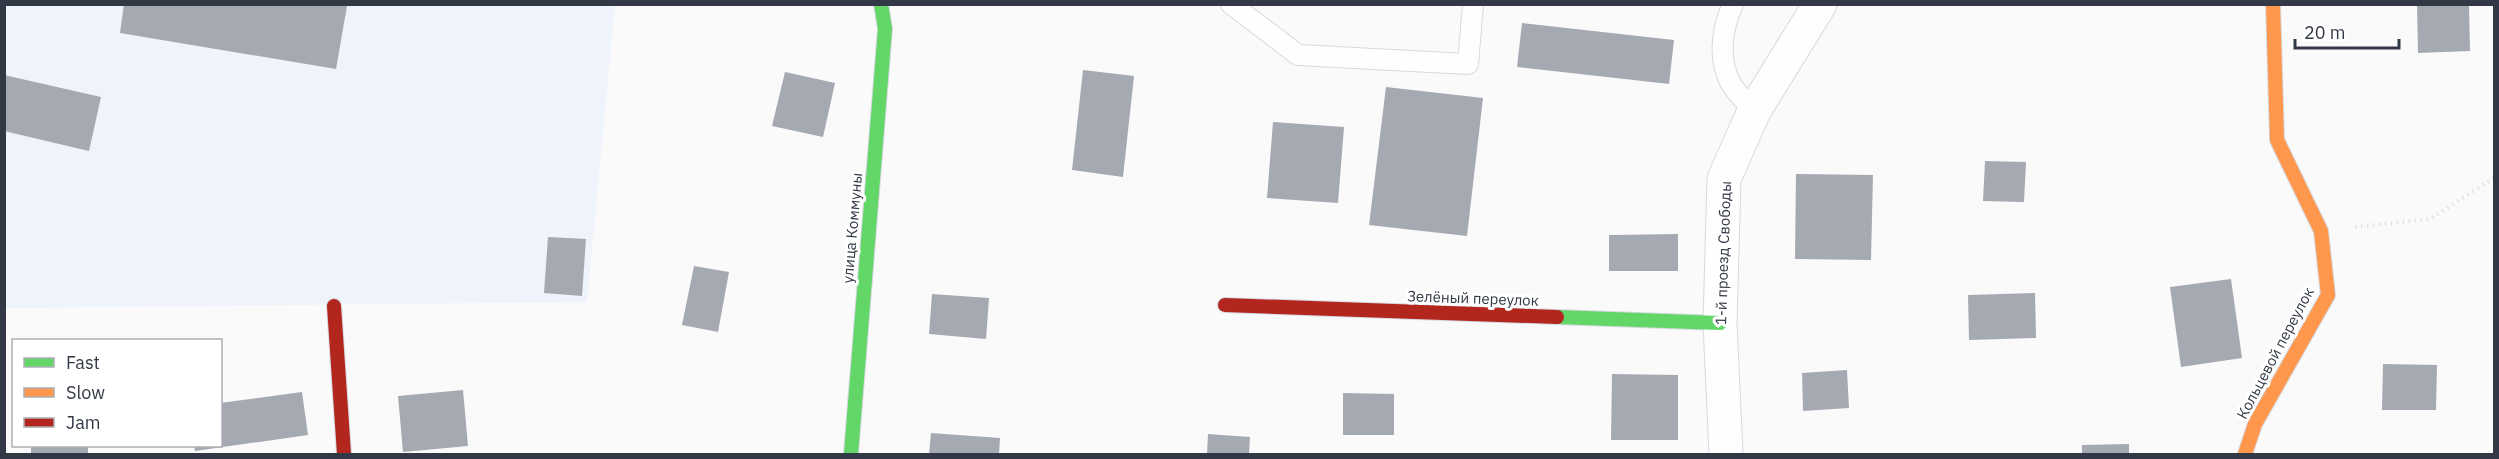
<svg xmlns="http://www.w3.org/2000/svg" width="2499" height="459" viewBox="0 0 2499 459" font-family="'IBM Plex Sans',sans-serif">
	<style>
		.built { fill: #eff3fc }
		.building { fill: #a5a9b2 }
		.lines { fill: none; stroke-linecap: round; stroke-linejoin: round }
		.lane-casing { stroke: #d6d9e0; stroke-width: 22 }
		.street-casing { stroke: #d6d9e0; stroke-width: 35 }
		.fast-casing { stroke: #d6d9e0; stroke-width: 16 }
		.slow-casing { stroke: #d6d9e0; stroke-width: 16 }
		.jam-casing { stroke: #d6d9e0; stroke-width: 16 }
		.path { stroke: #e1e1e2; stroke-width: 4; stroke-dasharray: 1.5 4.5; stroke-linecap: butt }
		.lane { stroke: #fefefe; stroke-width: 20 }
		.street { stroke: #fefefe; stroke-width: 33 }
		.fast { stroke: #63d668; stroke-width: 14 }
		.slow { stroke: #ff974d; stroke-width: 14 }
		.jam { stroke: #b3261e; stroke-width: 14 }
		.labels { text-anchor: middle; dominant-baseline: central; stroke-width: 6; stroke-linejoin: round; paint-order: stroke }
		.street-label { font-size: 15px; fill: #323845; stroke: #fff }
	</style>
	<rect width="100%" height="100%" fill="#fafafa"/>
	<polygon class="built" points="4,5 615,5 587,302 5,308"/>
	<g class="building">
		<polygon points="124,4 338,4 347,6 336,69 120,33"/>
		<polygon points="2417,4 2469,4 2470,51 2418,53"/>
		<polygon points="1522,23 1674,40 1669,84 1517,67"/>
		<polygon points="1083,70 1134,76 1123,177 1072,170"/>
		<polygon points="785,72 835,83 823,137 772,126"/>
		<polygon points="4,75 101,97 89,151 4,131"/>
		<polygon points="1386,87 1483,98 1467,236 1369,225"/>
		<polygon points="1273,122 1344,127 1338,203 1267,198"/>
		<polygon points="1985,161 2026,162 2024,202 1983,201"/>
		<polygon points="1796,174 1873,175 1871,260 1795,259"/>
		<polygon points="1678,234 1678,271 1609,271 1609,235"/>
		<polygon points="548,237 586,239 582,296 544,293"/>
		<polygon points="694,266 729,272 718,332 682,325"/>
		<polygon points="2231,279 2242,358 2181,367 2170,287"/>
		<polygon points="2035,293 2036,338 1969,340 1968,295"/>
		<polygon points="932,294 989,298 986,339 929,334"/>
		<polygon points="2383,364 2437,365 2436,410 2382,410"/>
		<polygon points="1847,370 1849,408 1803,411 1802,373"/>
		<polygon points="1612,374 1678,375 1678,440 1611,440"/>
		<polygon points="463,390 468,446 403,452 398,396"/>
		<polygon points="302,392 308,435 195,451 194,446 220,446 220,403"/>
		<polygon points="1343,393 1394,394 1394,435 1343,435"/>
		<polygon points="931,433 1000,438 999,454 929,454"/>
		<polygon points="1208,434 1250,437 1249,454 1207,454"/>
		<polygon points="2129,444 2129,454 2082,454 2082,445"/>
		<rect x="31" y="446" width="57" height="8"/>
	</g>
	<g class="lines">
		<g class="lane-casing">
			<g id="lane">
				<polyline points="1231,4 1298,55 1468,64 1473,4"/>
				<path d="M1733,4C1722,29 1718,57 1730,82C1735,92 1746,102 1754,111"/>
			</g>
		</g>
		<g class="street-casing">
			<polyline id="street" points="1726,454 1720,323 1724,179 1754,111 1820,4"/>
		</g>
		<g class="fast-casing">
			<g id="fast">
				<polyline points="1557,317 1720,323"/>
				<polyline points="851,454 885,29 881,4"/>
			</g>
		</g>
		<g class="slow-casing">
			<polyline id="slow" points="2245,454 2255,424 2328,295 2321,231 2277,140 2273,4"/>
		</g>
		<g class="jam-casing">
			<g id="jam">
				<polyline points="1225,305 1557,317"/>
				<polyline points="334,306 344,454"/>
			</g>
		</g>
		<polyline class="path" points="2355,227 2430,219 2494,178"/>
		<use href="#lane" class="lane"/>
		<use href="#street" class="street"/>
		<use href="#fast" class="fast"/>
		<use href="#slow" class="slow"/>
		<use href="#jam" class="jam"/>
	</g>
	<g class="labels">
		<g class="street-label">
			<text transform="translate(852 228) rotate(-85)">улица Коммуны</text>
			<text transform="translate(1723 253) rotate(-88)">1-й проезд Свободы</text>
			<text transform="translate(1473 298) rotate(2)">Зелёный переулок</text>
			<text transform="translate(2275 353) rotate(-62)">Кольцевой переулок</text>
		</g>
	</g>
	<rect width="2499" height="459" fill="none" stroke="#323845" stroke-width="12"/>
	<rect x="12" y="339" width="210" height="108" fill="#ffffff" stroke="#adafb5" stroke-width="1.5"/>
	<rect x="24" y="358" width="30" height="9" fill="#63d668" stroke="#adafb5" stroke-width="1.5"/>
	<text x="66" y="369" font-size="18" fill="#323845">Fast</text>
	<rect x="24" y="388" width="30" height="9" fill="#ff974d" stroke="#adafb5" stroke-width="1.5"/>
	<text x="66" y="399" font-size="18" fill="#323845">Slow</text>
	<rect x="24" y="418" width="30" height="9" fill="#b3261e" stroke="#adafb5" stroke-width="1.5"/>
	<text x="66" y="429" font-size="18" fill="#323845">Jam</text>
	<path d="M2295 39v9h104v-9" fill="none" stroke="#323845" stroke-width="3"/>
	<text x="2304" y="39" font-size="18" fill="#323845" stroke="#ffffff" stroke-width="4.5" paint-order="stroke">20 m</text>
</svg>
